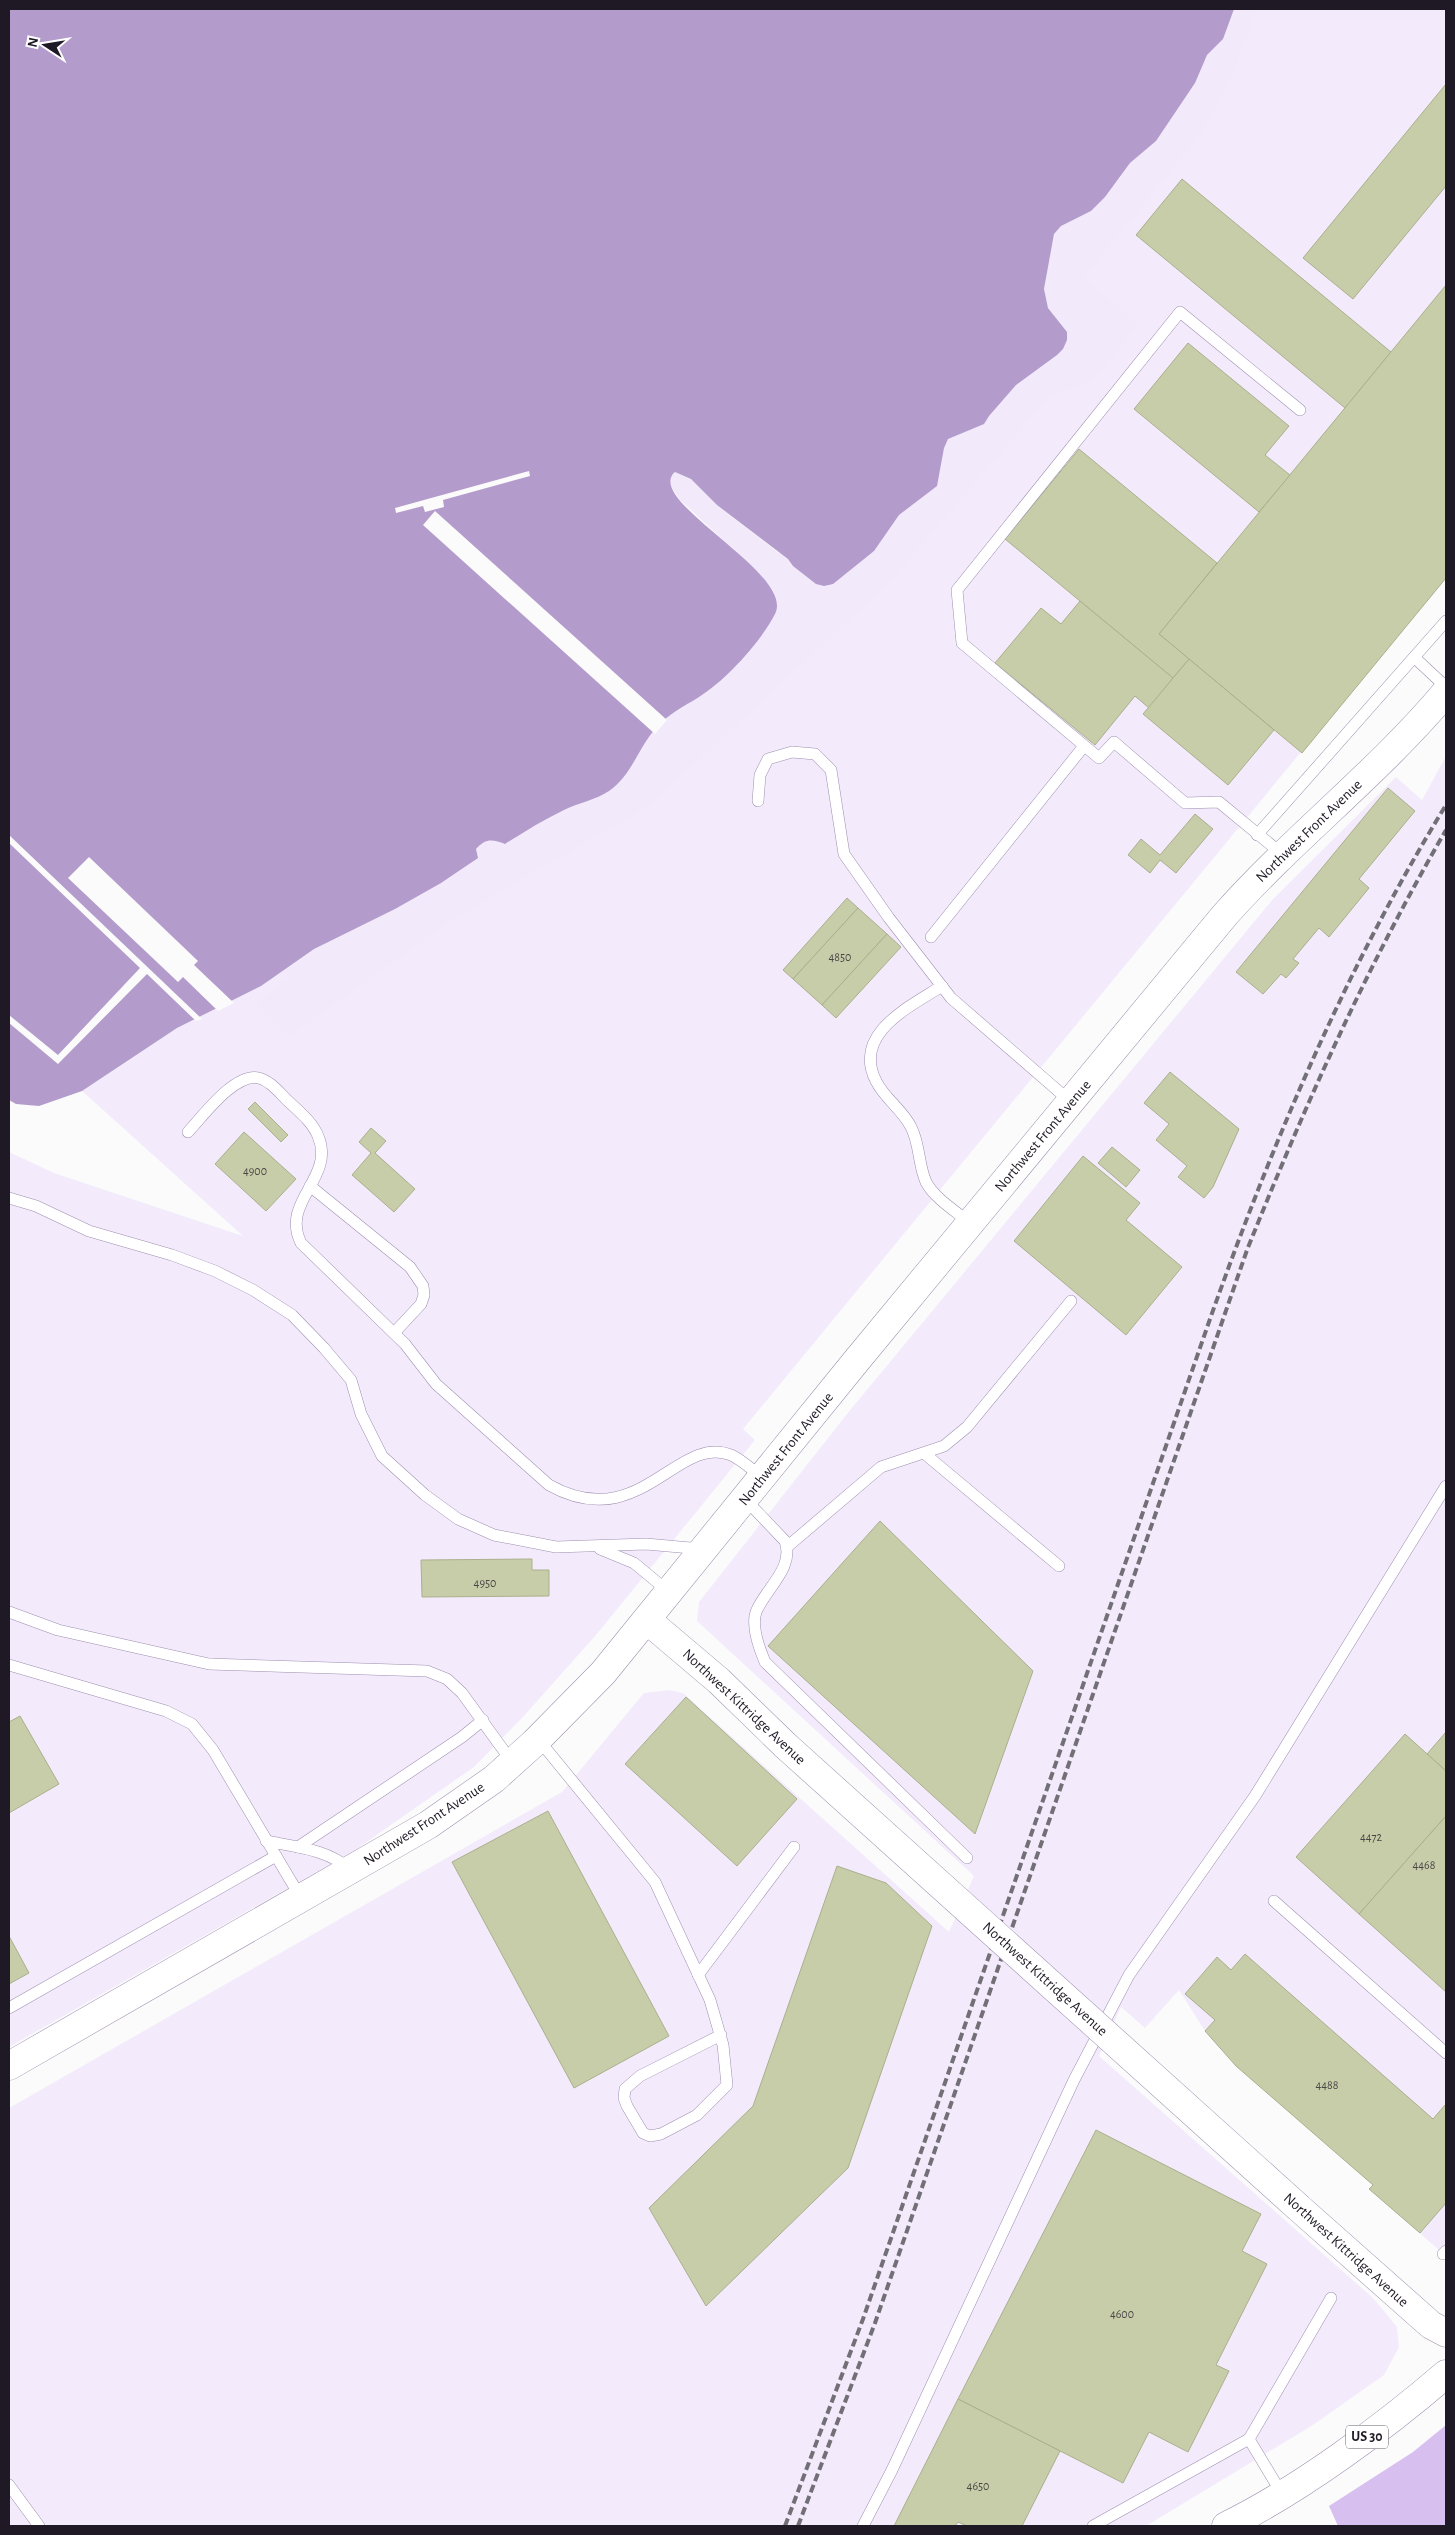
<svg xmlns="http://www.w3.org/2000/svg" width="1455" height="2535" viewBox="0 0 1455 2535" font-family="'Alegreya Sans',sans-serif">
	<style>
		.built { fill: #f3ebfc }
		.green { fill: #f2e9fb }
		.forest { fill: #d7bff0 }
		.water { fill: #b39bcb }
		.pier { fill: #fbfbfb }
		.building { fill: #c8cda9; stroke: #aaaf8c }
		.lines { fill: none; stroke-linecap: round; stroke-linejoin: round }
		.lane-casing { stroke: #9e8faf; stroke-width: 12 }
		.secondary-casing { stroke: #9e8faf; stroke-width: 29 }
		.highway-casing { stroke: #9e8faf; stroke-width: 29 }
		.lane { stroke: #fff; stroke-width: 11 }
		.secondary { stroke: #fff; stroke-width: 28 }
		.highway { stroke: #fff; stroke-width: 28 }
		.rail { stroke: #736f77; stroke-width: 4; stroke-dasharray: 8 4; stroke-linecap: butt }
		.secondary-bridge-casing { stroke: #9e8faf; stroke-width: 29; stroke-linecap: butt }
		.secondary-bridge { stroke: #fff; stroke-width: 28 }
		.labels { text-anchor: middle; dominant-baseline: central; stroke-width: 5; stroke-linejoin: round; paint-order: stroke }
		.number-label { font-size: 12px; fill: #494646 }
		.shield { fill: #fff; stroke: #625e66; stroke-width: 1 }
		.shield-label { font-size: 14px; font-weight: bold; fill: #1f1925 }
		.street-label { font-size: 15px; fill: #1f1925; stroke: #fff }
	</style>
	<rect width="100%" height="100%" fill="#fbfbfb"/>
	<g class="built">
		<polygon points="1234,9 1446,9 1446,576 743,1429 755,1440 596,1635 523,1717 474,1767 355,1850 9,2047 9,1152 54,1173 243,1236 82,1091 177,1028 261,986 295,961 1055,320"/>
		<polygon points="1446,756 1446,2256 1369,2189 1373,2185 1205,2031 1179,1990 1145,2028 1121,2007 1099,2056 1373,2298 1397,2327 1399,2347 1384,2375 1313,2425 1146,2526 9,2526 9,2108 562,1792 644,1693 669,1690 683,1693 949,1932 974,1876 697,1621 699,1602 847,1414 1273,899 1396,777 1422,800"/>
	</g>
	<path class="green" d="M1234,9H1257L1230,82L1197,139L1084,277L1139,325L1091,382L1051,395L888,584L649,806L452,920L289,1037L255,1004L290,978L282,970C323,939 375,921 420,894C428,890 436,886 444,881C451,876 464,871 469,864C482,849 476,832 505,844L546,819L607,792L627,776L655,729L672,713L699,697L718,682L745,654L776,613L777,598L771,588L744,559L680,500L670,485L669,480L675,472L691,479L717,505L789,561L843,577L874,551L899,515L908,510L940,479L944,447L948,439L984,424L989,416L1016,385L1057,355L1067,332L1048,308L1044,289L1054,234L1061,226L1091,211L1105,197L1130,163L1156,141L1195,83L1207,55L1223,39Z"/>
	<polygon class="forest" points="1446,2425 1446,2526 1338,2526 1329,2506 1413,2452"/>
	<path class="water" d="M9,9H1234L1223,39L1207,55L1195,83L1156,141L1130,163L1105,197L1091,211L1061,226L1054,234L1044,289L1048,308L1067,332V340L1063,349L1057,355L1016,385L989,416L984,424L948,439L944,448L937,486L899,515L874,551L833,584L824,586L816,584L793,566L788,559L717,505L691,479L675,472C642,500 796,573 775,614C760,643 726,680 699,697C683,707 668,714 656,728C638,748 632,775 609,791C596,800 578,803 564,810C543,820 524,832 505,844C493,839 485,838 476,849L478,858L441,883L395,909L314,949L261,986L177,1028L82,1091L39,1106L16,1104L9,1100Z"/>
	<g class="pier">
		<polygon points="529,471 530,476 443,500 444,507 425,512 423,506 396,513 395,508"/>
		<polygon points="435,511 667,720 655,734 423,525"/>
		<polygon points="9,835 202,1019 196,1021 147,974 58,1064 9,1023 9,1015 58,1055 140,968 9,843"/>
		<polygon points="89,857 198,961 194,965 234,1003 218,1011 183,977 178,982 68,878"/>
	</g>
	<g class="building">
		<polygon points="1446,84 1446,186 1353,299 1303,258"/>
		<polygon points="1182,179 1391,352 1345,408 1136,235"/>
		<polygon points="1446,285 1446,578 1302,753 1159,634"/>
		<polygon points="1188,343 1289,426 1265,455 1290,475 1259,512 1134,409"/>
		<polygon points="1079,449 1217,563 1159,634 1189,659 1173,678 1005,539"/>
		<polygon points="1080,601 1173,678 1149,708 1135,696 1095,745 995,663 1041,608 1061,624"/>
		<polygon points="1189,659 1274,730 1228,785 1143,714"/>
		<polygon points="1388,788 1415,811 1359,879 1369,888 1329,937 1319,928 1293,959 1299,963 1286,978 1281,974 1263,994 1236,972"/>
		<polygon points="1195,814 1213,829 1176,873 1160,860 1150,873 1128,855 1141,839 1160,855"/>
		<polygon points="847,898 858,908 793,979 783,970"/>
		<polygon points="858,908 887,934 822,1005 793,979"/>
		<polygon points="887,934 901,947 836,1018 822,1005"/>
		<polygon points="1170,1072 1239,1129 1213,1187 1204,1198 1178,1177 1187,1166 1156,1140 1169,1124 1144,1103"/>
		<polygon points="255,1102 288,1135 281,1142 248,1109"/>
		<polygon points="371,1128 386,1141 375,1153 415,1189 394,1212 352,1175 371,1153 359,1142"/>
		<polygon points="244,1132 296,1179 266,1211 215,1164"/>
		<polygon points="1112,1147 1140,1170 1126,1187 1098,1163"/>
		<polygon points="1083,1156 1140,1203 1126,1220 1182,1267 1126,1335 1014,1241"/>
		<polygon points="880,1521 1033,1671 975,1834 768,1646"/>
		<polygon points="532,1559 532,1570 549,1570 549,1596 422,1597 421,1560"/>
		<polygon points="686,1697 797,1799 737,1866 625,1764"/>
		<polygon points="20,1716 59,1784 9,1813 9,1722"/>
		<polygon points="1446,1732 1446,1771 1427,1754"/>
		<polygon points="1405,1734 1446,1771 1446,1816 1359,1914 1296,1857"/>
		<polygon points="548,1811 669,2036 574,2088 452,1862"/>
		<polygon points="1446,1816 1446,1992 1359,1914"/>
		<polygon points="837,1866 886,1883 932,1926 848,2168 706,2306 649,2208 753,2106"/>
		<polygon points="9,1936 29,1973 9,1984"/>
		<polygon points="1245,1954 1433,2119 1445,2105 1446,2106 1446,2203 1420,2233 1369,2189 1373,2185 1236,2066 1205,2031 1215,2020 1185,1994 1217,1957 1231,1970"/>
		<polygon points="1096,2130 1261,2214 1242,2251 1267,2264 1216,2365 1229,2371 1188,2452 1149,2432 1123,2483 958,2399"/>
		<polygon points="958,2399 1060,2451 1022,2526 967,2526 958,2522 955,2526 894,2526"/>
	</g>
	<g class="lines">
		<g class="lane-casing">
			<g id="lane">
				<polyline points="1415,658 1446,687"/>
				<polyline points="758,801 760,775 768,759 792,752 815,754 831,770 844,854 889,918 951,998 1071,1102"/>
				<polyline points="1257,835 1446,621"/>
				<polyline points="1282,854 1219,802 1185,803 1114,742 1099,758 962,643 957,590 1180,312 1300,410"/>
				<polyline points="931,937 1084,746"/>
				<path d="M942,986C909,1007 852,1034 876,1081C884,1098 902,1109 911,1127C920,1144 918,1164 926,1182C934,1198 957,1212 970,1223"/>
				<path d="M188,1132C203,1116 235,1072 259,1078C270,1081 278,1091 286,1099C297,1110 312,1121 318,1136C336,1178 280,1201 301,1243L405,1344L436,1384L549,1485C640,1536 677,1433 731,1455C742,1460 753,1470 762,1478"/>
				<polyline points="310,1186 410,1267 423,1286 424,1295 421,1304 394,1333"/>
				<polyline points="9,1198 36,1206 89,1231 172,1255 215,1271 253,1290 292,1315 324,1348 351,1380 361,1414 382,1456 425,1495 458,1519 494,1535 556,1547 646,1544 702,1549"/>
				<polyline points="925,1454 1059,1566"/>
				<path d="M745,1499L785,1541C795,1568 765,1589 756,1612C751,1627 759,1648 765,1662L967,1858"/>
				<polyline points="787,1547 881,1467 944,1446 967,1427 1071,1301"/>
				<polyline points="600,1549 634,1563 669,1592"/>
				<polyline points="9,1612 58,1630 209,1664 427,1671 447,1679 462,1693 512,1762"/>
				<polyline points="9,1665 166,1711 192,1724 213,1750 301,1898"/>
				<polyline points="538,1739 655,1882 710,2000 723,2045 727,2085 697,2115 661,2134 650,2136 643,2133 627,2106 624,2098 625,2089 640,2076 721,2035"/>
				<path d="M266,1841C296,1847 327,1849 351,1870"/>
				<polyline points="298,1847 462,1737 483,1720"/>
				<polyline points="1274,1901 1446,2053"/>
				<polyline points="698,1975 794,1847"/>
				<polyline points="9,2008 276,1856"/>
				<polyline points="1443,2254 1446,2251"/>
				<polyline points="1249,2439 1282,2494"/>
				<polyline points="9,2485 39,2526"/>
				<polyline points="863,2526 892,2470 1074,2080 1129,1975 1255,1796 1446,1486"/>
				<polyline points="1093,2526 1249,2439 1331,2298"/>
			</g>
		</g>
		<g class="secondary-casing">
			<g id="secondary">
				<polyline points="647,1620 719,1681 786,1746"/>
				<path d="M9,2066L428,1825L494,1779L534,1743L603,1673L857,1360L1224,916C1294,837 1378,773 1446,692"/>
				<polyline points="1299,2208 1431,2325 1446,2333"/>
			</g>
		</g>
		<g class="highway-casing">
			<path id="highway" d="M1226,2526C1301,2489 1383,2428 1446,2374"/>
		</g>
		<use href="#lane" class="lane"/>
		<use href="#secondary" class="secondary"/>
		<use href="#highway" class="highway"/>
		<g class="rail">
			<path d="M785,2526L863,2319L1210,1319C1273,1141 1347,966 1446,805"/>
			<path d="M798,2526L875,2323L1247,1250C1305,1105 1368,964 1446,830"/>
		</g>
		<g class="secondary-bridge-casing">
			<polyline id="secondary-bridge" points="786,1746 1299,2208"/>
		</g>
		<use href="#secondary-bridge" class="secondary-bridge"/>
	</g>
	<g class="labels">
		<g class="number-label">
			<text x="840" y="957">4850</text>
			<text x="255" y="1171">4900</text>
			<text x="485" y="1583">4950</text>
			<text x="1371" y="1837">4472</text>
			<text x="1424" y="1865">4468</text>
			<text x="1327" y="2085">4488</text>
			<text x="1122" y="2314">4600</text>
			<text x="978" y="2486">4650</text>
		</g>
		<rect class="shield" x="1346" y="2425.5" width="42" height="23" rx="4"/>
		<g class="shield-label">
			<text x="1367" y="2437">US 30</text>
		</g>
		<g class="street-label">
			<text transform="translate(1309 831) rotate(-44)">Northwest Front Avenue</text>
			<text transform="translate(1043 1136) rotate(-50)">Northwest Front Avenue</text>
			<text transform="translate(786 1449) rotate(-51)">Northwest Front Avenue</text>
			<text transform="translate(744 1707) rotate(43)">Northwest Kittridge Avenue</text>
			<text transform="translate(424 1824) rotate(-33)">Northwest Front Avenue</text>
			<text transform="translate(1045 1979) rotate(42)">Northwest Kittridge Avenue</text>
			<text transform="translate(1346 2250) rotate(42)">Northwest Kittridge Avenue</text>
		</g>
	</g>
	<rect width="1455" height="2535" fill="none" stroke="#1f1925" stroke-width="20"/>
	<g transform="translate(45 45) rotate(282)" stroke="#ffffff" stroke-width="4" paint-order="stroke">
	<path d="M0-4L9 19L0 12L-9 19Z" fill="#1f1925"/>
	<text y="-8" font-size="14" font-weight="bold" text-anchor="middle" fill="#1f1925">N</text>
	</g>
</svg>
